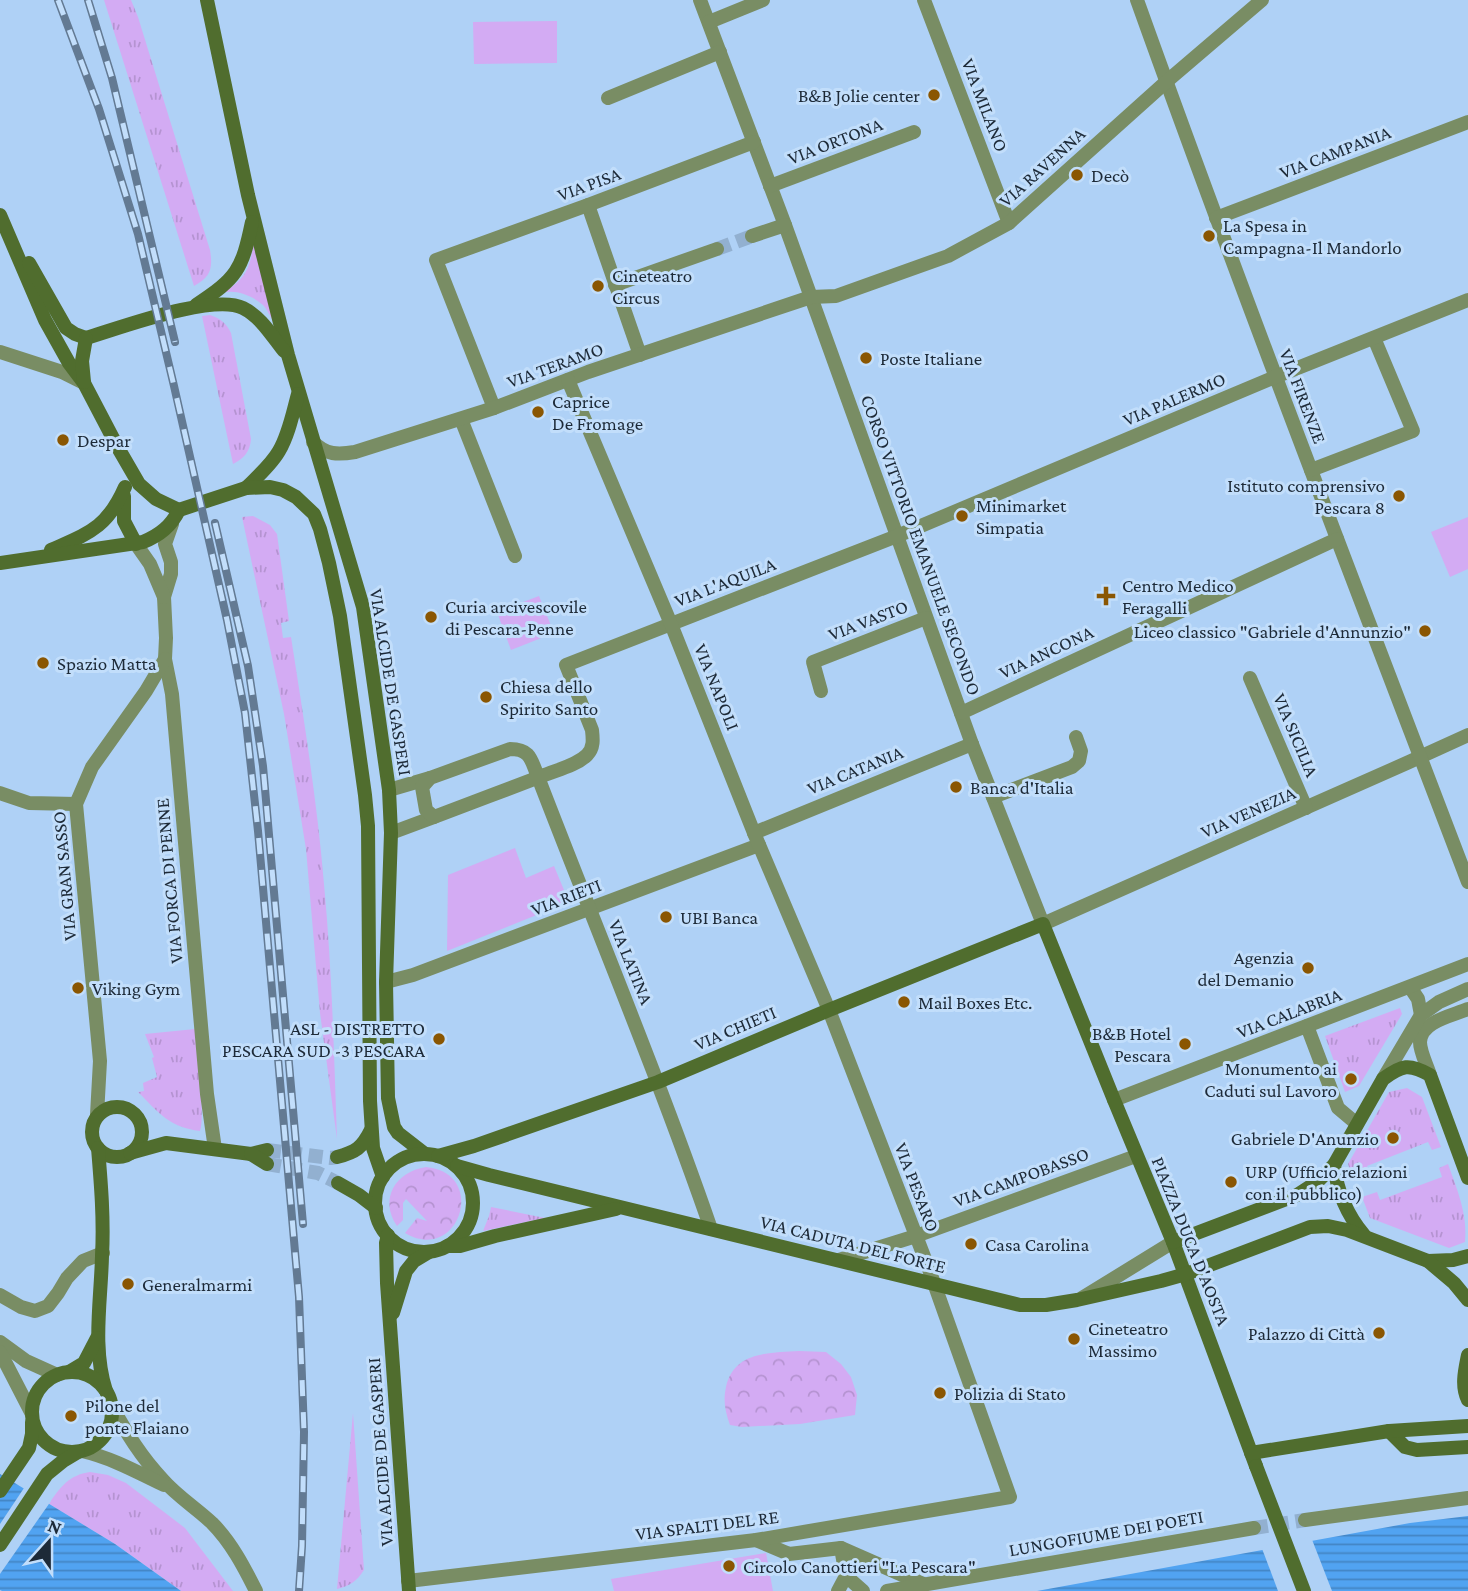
<svg xmlns="http://www.w3.org/2000/svg" width="1468" height="1591" viewBox="0 0 1468 1591" font-family="'Crimson Pro',serif">
	<style>
		.grass { fill: url(#grass-tufts) }
		.forest { fill: url(#forest-crowns) }
		.garden { fill: #d3abf3 }
		.water { fill: url(#water-rules) }
		.pier { fill: #afd1f6 }
		.lines { fill: none; stroke-linecap: round; stroke-linejoin: round }
		.street-tunnel { stroke: #92b0d0; stroke-width: 14; stroke-dasharray: 14 7; stroke-linecap: butt }
		.secondary-tunnel { stroke: #92b0d0; stroke-width: 14; stroke-dasharray: 14 7; stroke-linecap: butt }
		.street { stroke: #798d64; stroke-width: 14 }
		.secondary { stroke: #506d2e; stroke-width: 14 }
		.rail-casing { stroke: #637a93; stroke-width: 8 }
		.rail { stroke: #c2defb; stroke-width: 5; stroke-dasharray: 16; stroke-linecap: butt }
		.secondary-bridge { stroke: #506d2e; stroke-width: 14 }
		.poi-dot { fill: #8a5602; stroke: #c2defb; stroke-width: 2.5 }
		.labels { text-anchor: middle; dominant-baseline: central; stroke-width: 6; stroke-linejoin: round; paint-order: stroke }
		.poi-label { font-size: 19px; fill: #1d2a38; stroke: #c2defb; text-anchor: start }
		.street-label { font-size: 19px; fill: #1d2a38; stroke: #c2defb }
	</style>
	<defs>
		<pattern id="grass-tufts" width="24" height="20" patternUnits="userSpaceOnUse" patternTransform="scale(1.75)"><rect width="24" height="20" fill="#d3abf3"/><path d="M3 7l-1-3M5 7V3M7 7l1-3M15 17l-1-3M17 17v-4M19 17l1-3" fill="none" stroke="#b593d1"/></pattern>
		<pattern id="forest-crowns" width="20" height="18" patternUnits="userSpaceOnUse" patternTransform="scale(1.75)"><rect width="20" height="18" fill="#d3abf3"/><path d="M2 6a3 3 0 1 1 6 0M12 15a3 3 0 1 1 6 0" fill="none" stroke="#b593d1"/></pattern>
		<pattern id="water-rules" width="6" height="5" patternUnits="userSpaceOnUse" patternTransform="scale(1.75)"><rect width="6" height="5" fill="#51a3f1"/><path d="M0 2.5h6" fill="none" stroke="#4385c4"/></pattern>
	</defs>
	<rect width="100%" height="100%" fill="#afd1f6"/>
	<g class="grass">
		<path d="M104,0H131L138,17L210,250C213,268 211,277 194,286Z"/>
		<path d="M255,235L273,321C270,316 267,309 263,305C253,296 235,289 223,293C250,276 250,265 255,235Z"/>
		<path d="M210,315C221,319 226,323 231,333L251,439C250,452 244,458 233,464L202,316Z"/>
		<path d="M253,516L270,525L277,534L289,621L281,623L283,638L291,637C304,720 317,801 324,884C332,969 334,1054 337,1139L320,1013L306,849L284,714L242,517Z"/>
		<polygon points="1400,1008 1402,1014 1359,1086 1345,1092 1325,1036"/>
		<path d="M195,1029C196,1048 206,1118 200,1131C169,1127 159,1113 138,1092L144,1091L143,1083L157,1077L152,1058L154,1057L145,1034Z"/>
		<polygon points="1407,1088 1422,1097 1441,1147 1432,1150 1428,1142 1367,1166 1370,1175 1354,1181 1348,1164 1389,1092"/>
		<path d="M1448,1164C1457,1189 1468,1215 1465,1242L1449,1248L1370,1218L1362,1197L1377,1192L1380,1200L1442,1177L1439,1168Z"/>
		<polygon points="491,1207 545,1218 483,1231 489,1216"/>
		<path d="M353,1413L364,1570C357,1581 350,1586 337,1589Z"/>
		<path d="M90,1472L108,1475L126,1483L185,1528L233,1591H181L115,1544L49,1504C60,1487 69,1475 90,1472Z"/>
	</g>
	<g class="forest">
		<path d="M426,1167C489,1173 459,1265 405,1233L417,1218L427,1221L406,1199L403,1203V1220L397,1226C379,1199 395,1172 426,1167Z"/>
		<path d="M799,1351L826,1352L841,1364L851,1377L857,1395L855,1415L800,1424L742,1427L730,1425C725,1411 723,1401 726,1387C734,1351 769,1353 799,1351Z"/>
	</g>
	<g class="garden">
		<polygon points="557,21 557,63 474,64 473,22"/>
		<polygon points="1468,517 1468,569 1450,577 1431,532"/>
		<polygon points="539,596 554,633 511,650 497,612"/>
		<polygon points="515,848 526,878 554,866 569,902 447,951 448,875"/>
		<polygon points="766,1553 773,1591 614,1591 611,1579"/>
	</g>
	<g class="water">
		<polygon points="0,1474 115,1544 181,1591 2,1591 0,1590"/>
		<polygon points="1468,1516 1468,1591 1037,1591 1410,1523"/>
	</g>
	<g class="pier">
		<polygon points="26,1485 51,1501 0,1574 0,1524"/>
		<polygon points="1311,1537 1332,1591 1278,1591 1261,1546"/>
	</g>
	<g class="lines">
		<g class="street-tunnel">
			<polyline points="717,249 752,236"/>
			<polyline points="1254,1528 1305,1520"/>
		</g>
		<g class="secondary-tunnel">
			<polyline points="267,1150 331,1158 337,1157"/>
			<polyline points="267,1164 318,1173 338,1183"/>
		</g>
		<g class="street">
			<polyline points="700,0 785,225 972,744 1043,924 1409,762 1468,735"/>
			<polyline points="924,0 1009,223"/>
			<path d="M1137,0C1243,296 1356,588 1468,882"/>
			<polyline points="709,22 763,0"/>
			<polyline points="608,98 720,52"/>
			<polyline points="770,186 914,132"/>
			<polyline points="588,205 640,355"/>
			<polyline points="1216,218 1468,122"/>
			<polyline points="752,236 785,225"/>
			<polyline points="615,285 717,249"/>
			<polyline points="0,352 62,372 84,383"/>
			<polyline points="494,408 436,260 588,205 754,142"/>
			<polyline points="461,419 515,556"/>
			<path d="M313,442C326,455 338,455 355,452L494,408L588,372L811,297L836,296L948,256L1009,223L1166,82L1262,0"/>
			<polyline points="1311,470 1413,431 1374,338"/>
			<polyline points="172,524 165,544 171,562 171,574 164,597 166,638 165,659 172,694 207,1094 215,1149"/>
			<polyline points="136,544 150,564 164,597"/>
			<polyline points="1250,678 1306,808"/>
			<polyline points="821,691 813,662 926,618"/>
			<polyline points="961,713 1337,539"/>
			<polyline points="389,790 430,778"/>
			<polyline points="0,793 29,803 76,804"/>
			<polyline points="993,797 1072,767 1079,761 1081,751 1076,737"/>
			<polyline points="391,833 434,817"/>
			<polyline points="754,833 972,744"/>
			<polyline points="386,982 413,975 759,845"/>
			<polyline points="1410,987 1418,999 1421,1015"/>
			<polyline points="1307,1026 1338,1108 1357,1124"/>
			<path d="M1430,1075C1427,1065 1420,1052 1420,1042C1421,1021 1452,1016 1468,1009"/>
			<polyline points="1383,1079 1421,1015 1439,1002 1468,989"/>
			<polyline points="1114,1100 1468,964"/>
			<polyline points="97,1115 100,1061 76,804 92,767 146,691 165,659"/>
			<path d="M711,1229C658,1076 596,928 538,777C531,760 531,749 510,749L430,778L422,787L426,810L434,817C470,803 506,790 542,776C556,770 576,766 587,755C594,748 593,739 592,730L566,665L897,536L1275,377L1468,300"/>
			<polyline points="839,1260 916,1236 1136,1156"/>
			<polyline points="0,1295 21,1307 35,1311 48,1306 58,1293 67,1278 83,1261 103,1253"/>
			<polyline points="1082,1298 1173,1242"/>
			<polyline points="0,1342 26,1361 57,1375"/>
			<polyline points="0,1352 32,1414"/>
			<path d="M111,1405C126,1432 141,1457 163,1480C177,1496 196,1508 212,1523C231,1542 244,1567 256,1591"/>
			<path d="M82,1451C112,1458 137,1472 164,1485"/>
			<polyline points="1305,1520 1468,1498"/>
			<polyline points="756,1540 789,1554 841,1548 923,1584"/>
			<polyline points="841,1548 846,1576 863,1591"/>
			<polyline points="408,1581 756,1540 1010,1497 930,1272 829,1010 754,833 671,624 568,380"/>
			<polyline points="838,1591 846,1576"/>
			<polyline points="887,1591 1254,1528"/>
		</g>
		<g class="secondary">
			<polyline points="207,0 248,195 288,355 363,607 389,790 391,833 386,982 388,1098 394,1127 398,1133 425,1154"/>
			<polyline points="0,215 45,320 69,363 84,383 117,446 139,484 156,499 179,510"/>
			<polyline points="29,263 66,328 75,334 86,338"/>
			<path d="M196,305C237,278 242,270 252,222"/>
			<path d="M86,338C120,328 213,293 243,308C261,317 272,336 284,351"/>
			<polyline points="84,382 82,361 86,338"/>
			<path d="M246,488C257,477 271,465 279,451C289,434 293,412 298,394"/>
			<polyline points="124,496 124,521 136,544"/>
			<polyline points="179,510 246,488 270,487 283,490 296,497 314,514 320,529 329,563 340,616 365,795 368,826 370,1101 373,1148 383,1177"/>
			<path d="M51,550C89,533 107,528 125,487"/>
			<path d="M0,563L143,542C160,535 171,526 179,510"/>
			<circle cx="117" cy="1132" r="25"/>
			<path d="M98,1148C101,1184 104,1220 102,1256C101,1301 92,1348 106,1391"/>
			<polyline points="130,1153 166,1143 251,1154 267,1150"/>
			<polyline points="251,1154 267,1164"/>
			<circle cx="424" cy="1203" r="49"/>
			<polyline points="438,1156 474,1146 658,1082 829,1010 1043,924 1114,1100 1173,1242 1256,1466"/>
			<path d="M337,1157C356,1152 362,1148 371,1130"/>
			<path d="M1334,1165C1337,1191 1348,1216 1364,1235"/>
			<polyline points="457,1166 489,1175 1020,1305 1046,1305 1077,1300 1161,1281 1186,1274 1310,1227 1328,1226 1347,1230 1428,1261 1453,1260 1468,1256"/>
			<polyline points="338,1183 359,1195 376,1208"/>
			<polyline points="388,1235 386,1243 387,1283 409,1591"/>
			<path d="M1173,1242L1297,1195L1317,1182L1334,1165L1383,1079C1402,1065 1409,1063 1430,1075L1468,1178"/>
			<polyline points="448,1246 460,1246 495,1236 616,1209"/>
			<polyline points="1428,1261 1454,1283 1468,1300"/>
			<polyline points="393,1313 406,1271 414,1261 429,1252"/>
			<path d="M1468,1355C1465,1370 1461,1386 1468,1400"/>
			<polyline points="69,1372 84,1363 97,1338"/>
			<circle cx="72" cy="1412" r="40"/>
			<polyline points="1389,1431 1405,1447 1417,1450 1468,1447"/>
			<polyline points="1251,1453 1389,1431 1468,1426"/>
			<polyline points="0,1491 29,1448 32,1434 32,1422"/>
			<polyline points="0,1545 47,1474 63,1461 78,1452"/>
		</g>
		<g class="rail-casing">
			<g id="rail">
				<polyline points="58,0 99,109 138,234 174,386 227,620 245,713 258,831 299,1297 304,1432 302,1546 299,1591"/>
				<polyline points="88,0 112,78 175,342"/>
				<polyline points="215,523 248,666 263,766 303,1224"/>
			</g>
		</g>
		<use href="#rail" class="rail"/>
		<polyline class="secondary-bridge" points="1256,1466 1304,1591"/>
	</g>
	<g class="poi-dot">
		<circle cx="934" cy="95" r="7"/>
		<circle cx="1077" cy="175" r="7"/>
		<circle cx="1209" cy="236" r="7"/>
		<circle cx="598" cy="286" r="7"/>
		<circle cx="866" cy="358" r="7"/>
		<circle cx="538" cy="412" r="7"/>
		<circle cx="63" cy="440" r="7"/>
		<circle cx="1399" cy="496" r="7"/>
		<circle cx="962" cy="516" r="7"/>
		<path d="M1102.5 585.5h7v7h7v7h-7v7h-7v-7h-7v-7h7z"/>
		<circle cx="431" cy="617" r="7"/>
		<circle cx="1425" cy="631" r="7"/>
		<circle cx="43" cy="663" r="7"/>
		<circle cx="486" cy="697" r="7"/>
		<circle cx="956" cy="787" r="7"/>
		<circle cx="666" cy="917" r="7"/>
		<circle cx="1308" cy="968" r="7"/>
		<circle cx="78" cy="988" r="7"/>
		<circle cx="904" cy="1002" r="7"/>
		<circle cx="439" cy="1039" r="7"/>
		<circle cx="1185" cy="1044" r="7"/>
		<circle cx="1351" cy="1079" r="7"/>
		<circle cx="1393" cy="1138" r="7"/>
		<circle cx="1231" cy="1182" r="7"/>
		<circle cx="971" cy="1244" r="7"/>
		<circle cx="128" cy="1284" r="7"/>
		<circle cx="1379" cy="1333" r="7"/>
		<circle cx="1074" cy="1339" r="7"/>
		<circle cx="940" cy="1393" r="7"/>
		<circle cx="71" cy="1416" r="7"/>
		<circle cx="729" cy="1566" r="7"/>
	</g>
	<g class="labels">
		<g class="poi-label">
			<text x="920" y="95" text-anchor="end">B&amp;B Jolie center</text>
			<text x="1091" y="175">Decò</text>
			<text x="1223" y="225">La Spesa in<tspan x="1223" dy="22">Campagna-Il Mandorlo</tspan></text>
			<text x="612" y="275">Cineteatro<tspan x="612" dy="22">Circus</tspan></text>
			<text x="880" y="358">Poste Italiane</text>
			<text x="552" y="401">Caprice<tspan x="552" dy="22">De Fromage</tspan></text>
			<text x="77" y="440">Despar</text>
			<text x="1385" y="485" text-anchor="end">Istituto comprensivo<tspan x="1385" dy="22">Pescara 8</tspan></text>
			<text x="976" y="505">Minimarket<tspan x="976" dy="22">Simpatia</tspan></text>
			<text x="1122" y="585">Centro Medico<tspan x="1122" dy="22">Feragalli</tspan></text>
			<text x="445" y="606">Curia arcivescovile<tspan x="445" dy="22">di Pescara-Penne</tspan></text>
			<text x="1411" y="631" text-anchor="end">Liceo classico "Gabriele d'Annunzio"</text>
			<text x="57" y="663">Spazio Matta</text>
			<text x="500" y="686">Chiesa dello<tspan x="500" dy="22">Spirito Santo</tspan></text>
			<text x="970" y="787">Banca d'Italia</text>
			<text x="680" y="917">UBI Banca</text>
			<text x="1294" y="957" text-anchor="end">Agenzia<tspan x="1294" dy="22">del Demanio</tspan></text>
			<text x="92" y="988">Viking Gym</text>
			<text x="918" y="1002">Mail Boxes Etc.</text>
			<text x="425" y="1028" text-anchor="end">ASL - DISTRETTO<tspan x="425" dy="22">PESCARA SUD -3 PESCARA</tspan></text>
			<text x="1171" y="1033" text-anchor="end">B&amp;B Hotel<tspan x="1171" dy="22">Pescara</tspan></text>
			<text x="1337" y="1068" text-anchor="end">Monumento ai<tspan x="1337" dy="22">Caduti sul Lavoro</tspan></text>
			<text x="1379" y="1138" text-anchor="end">Gabriele D'Anunzio</text>
			<text x="1245" y="1171">URP (Ufficio relazioni<tspan x="1245" dy="22">con il pubblico)</tspan></text>
			<text x="985" y="1244">Casa Carolina</text>
			<text x="142" y="1284">Generalmarmi</text>
			<text x="1088" y="1328">Cineteatro<tspan x="1088" dy="22">Massimo</tspan></text>
			<text x="1365" y="1333" text-anchor="end">Palazzo di Città</text>
			<text x="954" y="1393">Polizia di Stato</text>
			<text x="85" y="1405">Pilone del<tspan x="85" dy="22">ponte Flaiano</tspan></text>
			<text x="743" y="1566">Circolo Canottieri "La Pescara"</text>
		</g>
		<g class="street-label">
			<text transform="translate(985 105) rotate(69)">VIA MILANO</text>
			<text transform="translate(835 141) rotate(-21)">VIA ORTONA</text>
			<text transform="translate(1335 152) rotate(-21)">VIA CAMPANIA</text>
			<text transform="translate(1042 167) rotate(-42)">VIA RAVENNA</text>
			<text transform="translate(589 184) rotate(-20)">VIA PISA</text>
			<text transform="translate(555 365) rotate(-20)">VIA TERAMO</text>
			<text transform="translate(1303 396) rotate(69)">VIA FIRENZE</text>
			<text transform="translate(1174 399) rotate(-23)">VIA PALERMO</text>
			<text transform="translate(921 545) rotate(70)">CORSO VITTORIO EMANUELE SECONDO</text>
			<text transform="translate(725 582) rotate(-21)">VIA L'AQUILA</text>
			<text transform="translate(868 620) rotate(-21)">VIA VASTO</text>
			<text transform="translate(1046 652) rotate(-25)">VIA ANCONA</text>
			<text transform="translate(391 682) rotate(81)">VIA ALCIDE DE GASPERI</text>
			<text transform="translate(717 687) rotate(68)">VIA NAPOLI</text>
			<text transform="translate(1296 735) rotate(67)">VIA SICILIA</text>
			<text transform="translate(855 770) rotate(-22)">VIA CATANIA</text>
			<text transform="translate(1248 812) rotate(-24)">VIA VENEZIA</text>
			<text transform="translate(64 876) rotate(-95)">VIA GRAN SASSO</text>
			<text transform="translate(169 881) rotate(-95)">VIA FORCA DI PENNE</text>
			<text transform="translate(566 897) rotate(-21)">VIA RIETI</text>
			<text transform="translate(631 962) rotate(68)">VIA LATINA</text>
			<text transform="translate(1289 1013) rotate(-21)">VIA CALABRIA</text>
			<text transform="translate(735 1028) rotate(-23)">VIA CHIETI</text>
			<text transform="translate(1021 1177) rotate(-20)">VIA CAMPOBASSO</text>
			<text transform="translate(917 1187) rotate(69)">VIA PESARO</text>
			<text transform="translate(1191 1241) rotate(68)">PIAZZA DUCA D'AOSTA</text>
			<text transform="translate(853 1244) rotate(14)">VIA CADUTA DEL FORTE</text>
			<text transform="translate(380 1452) rotate(-94)">VIA ALCIDE DE GASPERI</text>
			<text transform="translate(707 1525) rotate(-7)">VIA SPALTI DEL RE</text>
			<text transform="translate(1106 1533) rotate(-10)">LUNGOFIUME DEI POETI</text>
		</g>
	</g>
	<g transform="translate(49 1542) rotate(21)" stroke="#c2defb" stroke-width="5" paint-order="stroke">
	<path d="M0-5L12 26L0 18L-12 26Z" fill="#1d2a38"/>
	<text y="-10" font-size="19" font-weight="bold" text-anchor="middle" fill="#1d2a38">N</text>
	</g>
</svg>
